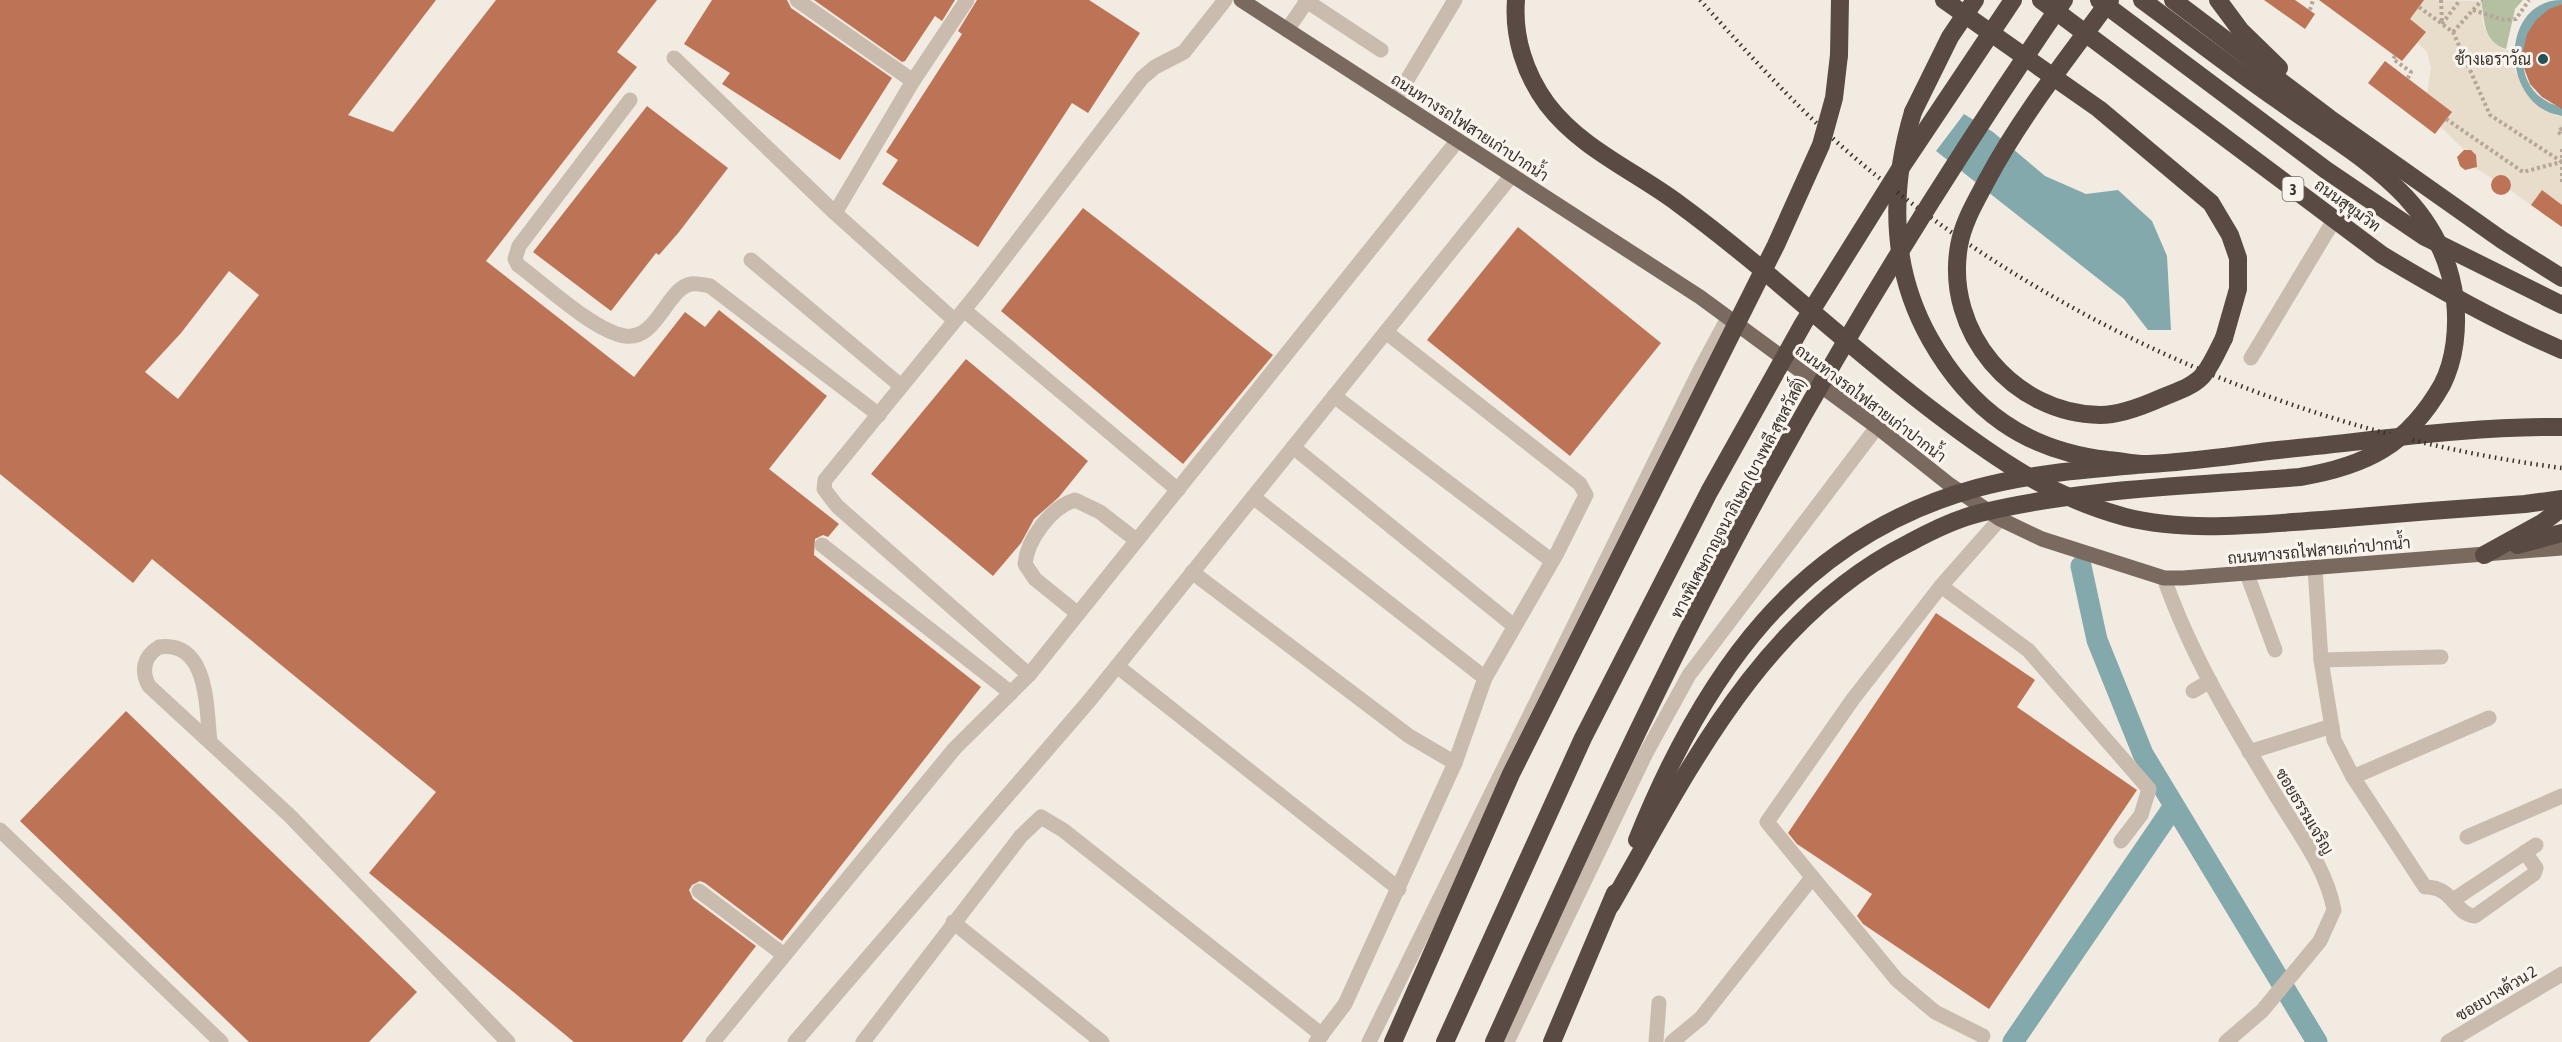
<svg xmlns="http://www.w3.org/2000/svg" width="2562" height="1042" viewBox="0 0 2562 1042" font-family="'Asap Condensed',Sarabun,sans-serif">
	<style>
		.green { fill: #b5c0a2 }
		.plaza { fill: #e8dcca }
		.water { fill: #83a9ad }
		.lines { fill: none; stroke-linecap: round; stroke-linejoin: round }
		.canal { stroke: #83a9ad; stroke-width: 21 }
		.building { fill: #bd7355; fill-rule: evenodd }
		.path { stroke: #b5a698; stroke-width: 4; stroke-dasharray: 3 3; stroke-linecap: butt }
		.minor { stroke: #c9bcae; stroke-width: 15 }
		.major { stroke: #79695e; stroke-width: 15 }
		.highway { stroke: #594b44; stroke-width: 18 }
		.rail { stroke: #39302c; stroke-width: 4.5; stroke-dasharray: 1.5 4.5; stroke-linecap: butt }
		.highway-bridge { stroke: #594b44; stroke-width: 18 }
		.poi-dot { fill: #245257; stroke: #f9f5ee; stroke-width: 2 }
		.labels { text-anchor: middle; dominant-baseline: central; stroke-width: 6; stroke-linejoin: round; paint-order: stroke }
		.shield { fill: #f9f5ee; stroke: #736b66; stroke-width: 1.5 }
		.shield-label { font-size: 15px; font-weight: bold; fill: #39302c }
		.poi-label { font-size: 16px; fill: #39302c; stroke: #f9f5ee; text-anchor: end }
		.street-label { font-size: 16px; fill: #39302c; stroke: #f9f5ee }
	</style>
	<rect width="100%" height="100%" fill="#f2ebe2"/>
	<path class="green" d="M2481,0H2523L2515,9L2506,49C2482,42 2485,19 2481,0Z"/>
	<polygon class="plaza" points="2424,0 2481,1 2483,24 2490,39 2502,49 2513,51 2515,72 2556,116 2562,116 2562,205 2542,190 2531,205 2510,190 2511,183 2508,177 2498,176 2493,179 2474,167 2477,161 2474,152 2464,150 2441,127 2452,112 2427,93 2431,68 2427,52 2417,42 2410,19"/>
	<g class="water">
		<path d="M2562,0V4C2512,23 2508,95 2562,107V116C2500,107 2498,0 2562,0Z"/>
		<polygon points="1964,114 1993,132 2045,176 2086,194 2118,190 2152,221 2167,256 2171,330 2148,330 2124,299 1936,151"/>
	</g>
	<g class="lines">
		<g class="canal">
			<polyline points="2081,566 2097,640 2143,754 2317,1042"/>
			<polyline points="2013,1042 2174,806"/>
		</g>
	</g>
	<g class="building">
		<path d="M0,0H436L348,115L393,132L496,0H657L617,52L637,67L486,261L634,377L685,312L705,327L719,310L827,396L769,469L839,524L828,537L823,535L815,539L814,555L981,687L782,941L705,883L700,881L692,885L689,890L693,899L756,946L682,1042H574L369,873L436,792L152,559L133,583L0,474ZM229,271L259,295L178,399L145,372L181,333Z"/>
		<polygon points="712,0 787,0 791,8 892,78 840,160 722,84 730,73 684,44"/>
		<polygon points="814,0 955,0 942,21 935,16 905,61 902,62"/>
		<polygon points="977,0 1089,0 1140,33 1088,113 1072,103 978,247 882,184 898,160 886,152 962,34 958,31"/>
		<polygon points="2264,0 2295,0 2315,14 2305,29"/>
		<polygon points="2319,0 2424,0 2410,19 2426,32 2402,61"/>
		<polygon points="2562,4 2562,109 2542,97 2530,84 2524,68 2523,51 2527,34 2536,20 2549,9"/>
		<polygon points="2385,61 2452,112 2435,134 2368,83"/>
		<polygon points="647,106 728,168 679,232 659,255 656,253 611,311 533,252"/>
		<polygon points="2464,150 2471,150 2476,155 2477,167 2465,170 2460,166 2457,157"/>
		<circle cx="2501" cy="185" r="10"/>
		<polygon points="2542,190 2562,205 2562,227 2531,205"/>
		<polygon points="1083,208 1273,355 1183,464 1001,311"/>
		<polygon points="1518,227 1661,343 1570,456 1427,340"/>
		<polygon points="966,359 1088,461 1059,497 1034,519 1021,543 993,576 871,474"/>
		<polygon points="1936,613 2035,680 2017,707 2137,790 1989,1009 1863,924 1857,916 1872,894 1797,844 1788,833"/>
		<polygon points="126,711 417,992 369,1042 249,1042 20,821"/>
	</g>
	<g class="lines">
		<g class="path">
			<polyline points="2441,0 2442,23"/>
			<polyline points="2419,7 2453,32 2490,115 2562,162"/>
			<polyline points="2310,10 2313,0"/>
			<polyline points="2473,10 2504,20 2516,19 2529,0"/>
			<polyline points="2442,24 2460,0"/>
			<polyline points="2453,32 2482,0"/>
			<polyline points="2395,56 2393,59 2411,72 2408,78"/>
			<polyline points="2446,119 2523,172 2561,162"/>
			<polyline points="2562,128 2558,132 2562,135"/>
			<polyline points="2562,149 2562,185"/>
		</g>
		<g class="minor">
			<polyline points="797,0 913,81"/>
			<polyline points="1305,0 1381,50"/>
			<polyline points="1287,30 1307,1"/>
			<polyline points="674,58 835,213 953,319"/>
			<path d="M630,100L519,246L515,259L518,265C544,284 595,332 625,336C657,341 667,288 691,284C697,283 704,285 710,286L879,415"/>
			<polyline points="1395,100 1455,0"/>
			<polyline points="835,213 913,81 967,0"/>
			<polyline points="751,260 901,386"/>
			<polyline points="964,310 1178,490"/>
			<polyline points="2251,358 2334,220"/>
			<polyline points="1334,396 1552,561"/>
			<polyline points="1293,447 1514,626"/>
			<polyline points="1253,497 1485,678"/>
			<polyline points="822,545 1011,693"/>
			<path d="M2315,568L2321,660L2334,740L2353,777L2425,887C2453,886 2455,915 2475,916L2534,874L2536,868L2525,852"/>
			<polyline points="1192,572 1409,736 1455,763 1485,678 1557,553 1586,495 1580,484 1386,332"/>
			<polyline points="2247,574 2275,650"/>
			<path d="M2164,578C2190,653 2231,721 2272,789C2294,827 2326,866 2334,910L2320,941L2262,1011L2226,1042"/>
			<polyline points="1941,586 2028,650 2149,789 2141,815 2121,841"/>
			<path d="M1077,613L1035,579L1025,564C1027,540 1051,507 1075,500L1100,512L1136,540"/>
			<polyline points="2321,660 2441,657"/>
			<polyline points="1117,666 1399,889"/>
			<polyline points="1029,675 837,506 824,489 825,480 980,290 1142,78 1155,67 1184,52 1225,0"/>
			<polyline points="2193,691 2210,681"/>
			<path d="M210,742C206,707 209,641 159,647C143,657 141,671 149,686L290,816L508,1042"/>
			<polyline points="2249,752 2332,726"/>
			<polyline points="2353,777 2489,718"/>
			<polyline points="0,830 221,1042"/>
			<polyline points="2467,837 2562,796"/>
			<polyline points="699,891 784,955"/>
			<polyline points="2453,900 2536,845"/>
			<polyline points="953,922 1102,1042"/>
			<polyline points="1983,1036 1935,1012 1897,980 1767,822 1853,699 1941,586 2000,519"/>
			<polyline points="713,1042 955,748 1029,675 1458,140"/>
			<polyline points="795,1042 1089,701 1512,175"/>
			<polyline points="863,1042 1021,836 1041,817 1063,830 1322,1035"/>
			<polyline points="1316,1042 1345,1004 1455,763"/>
			<polyline points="1369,1042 1701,368 1728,318"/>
			<polyline points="1507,1042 1645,755 1689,675 1877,427"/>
			<polyline points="1656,1042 1659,1003"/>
			<polyline points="1672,1042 1701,1018 1811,879"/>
			<polyline points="2448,1042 2562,974"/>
		</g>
		<polyline class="major" points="1241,0 1700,297 1877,427 1950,485 2000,519 2042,539 2164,578 2183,578 2562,548"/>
		<g class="highway">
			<path d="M1516,0C1513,37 1525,74 1547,104C1581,149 1635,171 1679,204C1769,270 1849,348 1937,414C1998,460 2051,497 2125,517C2188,533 2259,524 2322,520C2390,514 2457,509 2525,504L2562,499"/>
			<polyline points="1944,0 2099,109 2211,203 2230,235 2238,258 2238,289 2224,338"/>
			<path d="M2041,0L2382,255C2440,290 2499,323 2562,350"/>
			<polyline points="2099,0 2326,170 2425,237 2562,305"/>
			<polyline points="2173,0 2329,118 2502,240 2562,278"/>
			<polyline points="2218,0 2241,31 2279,68"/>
			<polyline points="1839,55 1840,0"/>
			<path d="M1913,112C1890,189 1890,268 1930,339C1970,410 2026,451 2108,460C2122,461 2136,465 2149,464C2192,462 2235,455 2278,450C2372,441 2467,426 2562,427"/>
			<polyline points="2517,545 2562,533"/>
			<polyline points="2484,555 2542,523 2562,508"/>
		</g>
		<path class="rail" d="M1700,0C1753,59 1806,118 1867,168C2064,331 2309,435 2562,468"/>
		<g class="highway-bridge">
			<path d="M2110,0C2067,59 2021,116 1987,180C1976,201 1963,222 1959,246C1944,332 2014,414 2100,415C2120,415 2143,406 2161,398C2175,392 2195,386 2204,374C2212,364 2218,350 2224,338"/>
			<polyline points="1913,112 1950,37 1975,0"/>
			<path d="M1637,840C1703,676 1797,537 1977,488C2032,473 2090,469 2148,464"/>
			<path d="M1611,905C1689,769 1762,617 1909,543C1931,531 1955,519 1980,513C2084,488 2193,486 2300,477C2366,466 2408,445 2442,385C2455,360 2458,328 2455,300C2442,196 2354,155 2278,100C2232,68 2187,33 2142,0"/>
			<polyline points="1393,1042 1511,774 1776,245 1821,145 1834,98 1839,55"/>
			<polyline points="1445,1042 1583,738 1709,492 1803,324 1898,172 2013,0"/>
			<path d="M1494,1042C1575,863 1657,682 1751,509C1846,334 1951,164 2064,0"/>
			<polyline points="1552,1042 1615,893"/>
		</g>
	</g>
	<circle class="poi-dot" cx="2543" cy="59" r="6"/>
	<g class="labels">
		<rect class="shield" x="2282.5" y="177" width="21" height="24" rx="4.5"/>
		<g class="shield-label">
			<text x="2293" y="189">3</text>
		</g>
		<g class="poi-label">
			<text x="2531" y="59">ช้างเอราวัณ</text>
		</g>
		<g class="street-label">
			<text transform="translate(1470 127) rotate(33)">ถนนทางรถไฟสายเก่าปากน้ำ</text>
			<text transform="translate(2348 205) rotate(36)">ถนนสุขุมวิท</text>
			<text transform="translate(1871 403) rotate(37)">ถนนทางรถไฟสายเก่าปากน้ำ</text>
			<text transform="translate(1738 498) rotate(-62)">ทางพิเศษกาญจนาภิเษก (บางพลี-สุขสวัสดิ์)</text>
			<text transform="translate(2319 550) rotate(-5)">ถนนทางรถไฟสายเก่าปากน้ำ</text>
			<text transform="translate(2305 811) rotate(59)">ซอยธรรมเจริญ</text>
			<text transform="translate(2496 993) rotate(-31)">ซอยบางด้วน 2</text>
		</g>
	</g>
</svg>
